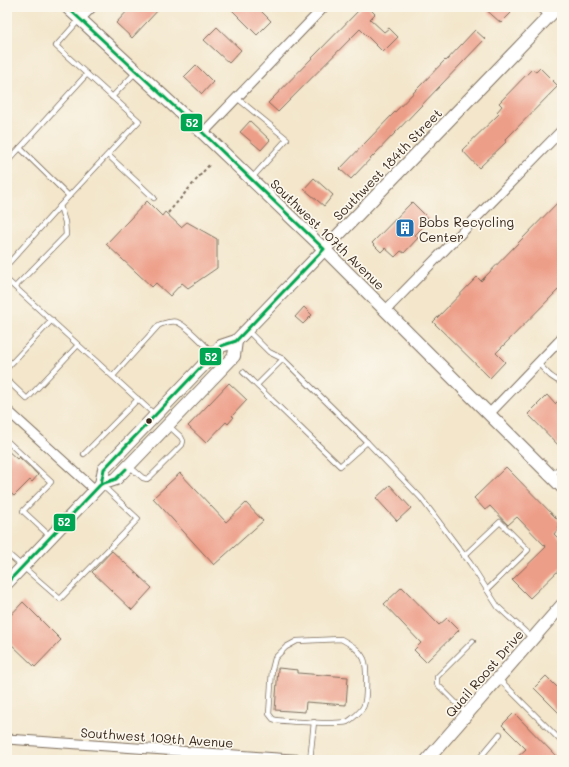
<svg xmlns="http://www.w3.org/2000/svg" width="569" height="767" viewBox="0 0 569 767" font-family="Mali,sans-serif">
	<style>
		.building { fill: #ed9e88 }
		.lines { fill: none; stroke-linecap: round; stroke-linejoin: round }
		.lane-casing { stroke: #7b6c5b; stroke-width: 6 }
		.street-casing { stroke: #7b6c5b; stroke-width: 11 }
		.secondary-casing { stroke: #7b6c5b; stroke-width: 14 }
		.path { stroke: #7b6c5b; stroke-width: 2; stroke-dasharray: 3 3; stroke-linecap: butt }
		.lane { stroke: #fff; stroke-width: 4.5 }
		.street { stroke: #fff; stroke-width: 9 }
		.secondary { stroke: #fff; stroke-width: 12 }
		.bus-1-casing { stroke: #fbf7ec; stroke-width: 6 }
		.bus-1 { stroke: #00a651; stroke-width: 3 }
		.bus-dot { fill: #3b2a1e; stroke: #fbf7ec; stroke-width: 1.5 }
		.labels { text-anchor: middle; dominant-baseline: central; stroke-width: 3.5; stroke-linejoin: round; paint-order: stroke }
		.street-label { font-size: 13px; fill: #3b2a1e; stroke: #fbf7ec }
		.poi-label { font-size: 13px; fill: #3b2a1e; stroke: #fbf7ec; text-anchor: start }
		.line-badge { stroke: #fbf7ec; stroke-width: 1.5 }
		.badge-label { font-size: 11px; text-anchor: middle; font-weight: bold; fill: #fff }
	</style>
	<rect width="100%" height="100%" fill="#fbf7ec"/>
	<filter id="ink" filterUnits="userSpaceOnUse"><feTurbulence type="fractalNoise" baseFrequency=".025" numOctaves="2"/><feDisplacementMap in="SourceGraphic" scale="8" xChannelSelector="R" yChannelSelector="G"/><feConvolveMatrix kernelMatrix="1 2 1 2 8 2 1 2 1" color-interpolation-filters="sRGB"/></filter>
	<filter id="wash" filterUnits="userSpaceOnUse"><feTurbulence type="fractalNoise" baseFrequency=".012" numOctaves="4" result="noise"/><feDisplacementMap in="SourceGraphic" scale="16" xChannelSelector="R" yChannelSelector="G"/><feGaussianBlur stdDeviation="0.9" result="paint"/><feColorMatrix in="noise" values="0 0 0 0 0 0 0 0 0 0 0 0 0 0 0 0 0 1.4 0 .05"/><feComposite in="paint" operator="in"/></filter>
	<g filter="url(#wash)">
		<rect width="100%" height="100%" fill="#f3e6cb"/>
		<g id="blocks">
			<g class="building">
				<polygon points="131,7 161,7 132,38 116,23"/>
				<polygon points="229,7 257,7 271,21 257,35"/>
				<polygon points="362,7 368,7 375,14 370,19 384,32 389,28 398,37 383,52 360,29 278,112 268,103"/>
				<polygon points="483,7 505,7 511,13 501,23"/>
				<polygon points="217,27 241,50 229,63 204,40"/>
				<polygon points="475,30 485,39 351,179 340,169 445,60 446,61"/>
				<polygon points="196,65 213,82 202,94 184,77"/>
				<polygon points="540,68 558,86 505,140 506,142 479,168 462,150 499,114 497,112 502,106 499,103 532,69 536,72"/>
				<polygon points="250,121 270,140 261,150 240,132"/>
				<polygon points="314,178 333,195 324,206 304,189"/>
				<polygon points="562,198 562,286 496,353 505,362 490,378 433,322 477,277 481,281"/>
				<polygon points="147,201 162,216 165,212 181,227 187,222 217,239 217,268 188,288 182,283 170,296 156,283 152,287 106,244"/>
				<polygon points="412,202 430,220 415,235 418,238 404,253 401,251 395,257 385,248 381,252 372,243"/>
				<polygon points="304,307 312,315 303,324 295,317"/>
				<polygon points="229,383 247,400 232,416 234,417 228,424 226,422 206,443 188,426"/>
				<polygon points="547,395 555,404 562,397 562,449 528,414"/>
				<polygon points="7,450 17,459 19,457 38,475 32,482 30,480 14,496 7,490"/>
				<polygon points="506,467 562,524 554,534 562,542 562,567 530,598 512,580 546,547 517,517 508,525 490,506 485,510 474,498"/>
				<polygon points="180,473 226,522 246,503 263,521 214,565 153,498"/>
				<polygon points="390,485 411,508 397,521 376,498"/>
				<polygon points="112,551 152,588 132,610 92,572"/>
				<polygon points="402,587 439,625 447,618 459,630 426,662 414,650 421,643 384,604"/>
				<polygon points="23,602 61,640 35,667 7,640 7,619"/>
				<polygon points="278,668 298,670 298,673 348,677 346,705 306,702 305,712 275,710"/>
				<polygon points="546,676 562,692 562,716 534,688"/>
				<polygon points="514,713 560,760 514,760 526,749 502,725"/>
			</g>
		</g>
	</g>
	<g filter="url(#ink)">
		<use href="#blocks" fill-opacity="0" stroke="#7b6c5b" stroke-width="1"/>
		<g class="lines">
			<g class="lane-casing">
				<g id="lane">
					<polyline points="112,97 136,72"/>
					<polyline points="237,98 287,139 251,179"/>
					<polyline points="20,148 87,74"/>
					<polyline points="108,155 154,198"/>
					<polyline points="7,162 20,148 69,196 7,265"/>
					<polyline points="69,196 139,121 56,46 80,19"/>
					<polyline points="7,280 155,415"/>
					<polyline points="15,287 66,235 65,222 60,206"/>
					<polyline points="247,330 269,352 283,359 367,442 421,498 470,563 498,607 532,638"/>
					<path d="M538,363C545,370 552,380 562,382"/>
					<polyline points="7,368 52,320"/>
					<polyline points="243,372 340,466 367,442"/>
					<path d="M113,376L159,325C165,323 171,320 177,322C188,326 205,346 214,354"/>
					<polyline points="7,380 27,399 78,345"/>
					<polyline points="257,385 283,359"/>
					<polyline points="7,441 51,482 23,511 51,537"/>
					<polyline points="84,454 138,399"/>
					<polyline points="129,466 143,478 147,479 151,476 182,445 183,441 181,437 169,426"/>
					<polyline points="551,476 562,465"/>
					<polyline points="7,553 60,599 138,519 102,485"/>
					<polyline points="464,556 500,522 528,550 487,590"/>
					<path d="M341,639C350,644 359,649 364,659C367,666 367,698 364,705C363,710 351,720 347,722C339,724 279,722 273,719C272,718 270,715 269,714L272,670L275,658L286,647L297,641Z"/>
					<polyline points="499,679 562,742"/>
					<polyline points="466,713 437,684 437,677 473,641"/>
					<polyline points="310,760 314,722"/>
					<polyline points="478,760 500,734"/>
				</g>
			</g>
			<g class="street-casing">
				<g id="street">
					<polyline points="541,7 550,15"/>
					<polyline points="80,19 92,7"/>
					<polyline points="203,133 324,7"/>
					<polyline points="386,310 562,130"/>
					<polyline points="7,410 95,490"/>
					<polyline points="489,414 562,338"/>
					<polyline points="7,739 306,760"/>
				</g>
			</g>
			<g class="secondary-casing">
				<g id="secondary">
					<polyline points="67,7 203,133 324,249 562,487"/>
					<polyline points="101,484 104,469 214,354 221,346 236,341 558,7"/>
					<polyline points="7,583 101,484 116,479 234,356 236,341"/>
					<polyline points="427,760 562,605"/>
				</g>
			</g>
			<polyline class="path" points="168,213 209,165"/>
			<use href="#lane" class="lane"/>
			<use href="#street" class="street"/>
			<use href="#secondary" class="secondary"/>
			<g class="bus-1-casing">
				<g id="bus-1">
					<polyline points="67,7 203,133 324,249 236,341 221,346 104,469 101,484"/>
					<polyline points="7,583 101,484 116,479 126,469"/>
				</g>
			</g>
			<use href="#bus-1" class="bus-1"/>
		</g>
	</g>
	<defs>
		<g id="building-square" transform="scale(1)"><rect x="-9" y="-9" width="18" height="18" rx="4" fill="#1f6fb2" stroke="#fbf7ec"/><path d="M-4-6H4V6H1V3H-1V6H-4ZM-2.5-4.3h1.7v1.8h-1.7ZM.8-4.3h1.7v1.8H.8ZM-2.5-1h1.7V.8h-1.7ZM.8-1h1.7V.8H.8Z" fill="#fff"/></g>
	</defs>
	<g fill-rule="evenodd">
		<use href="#building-square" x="405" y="228"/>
	</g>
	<circle class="bus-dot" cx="149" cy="421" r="3.5"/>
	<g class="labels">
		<g class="street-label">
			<text transform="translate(387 164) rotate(-46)">Southwest 184th Street</text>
			<text transform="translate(328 234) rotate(44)">Southwest 107th Avenue</text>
			<text transform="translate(484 673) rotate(-49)">Quail Roost Drive</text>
			<text transform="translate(157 737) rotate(4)">Southwest 109th Avenue</text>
		</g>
		<g class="poi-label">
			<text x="419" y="221">Bobs Recycling<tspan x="419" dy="15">Center</tspan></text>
		</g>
	</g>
	<g class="line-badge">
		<rect x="180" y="113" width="23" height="19" rx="4" fill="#00a651"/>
		<rect x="199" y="347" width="23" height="19" rx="4" fill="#00a651"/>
		<rect x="53" y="513" width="23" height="19" rx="4" fill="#00a651"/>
	</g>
	<g class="badge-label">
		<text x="192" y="127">52</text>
		<text x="211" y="361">52</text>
		<text x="64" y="526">52</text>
	</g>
	<rect width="569" height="767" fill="none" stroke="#fbf7ec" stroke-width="24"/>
</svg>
